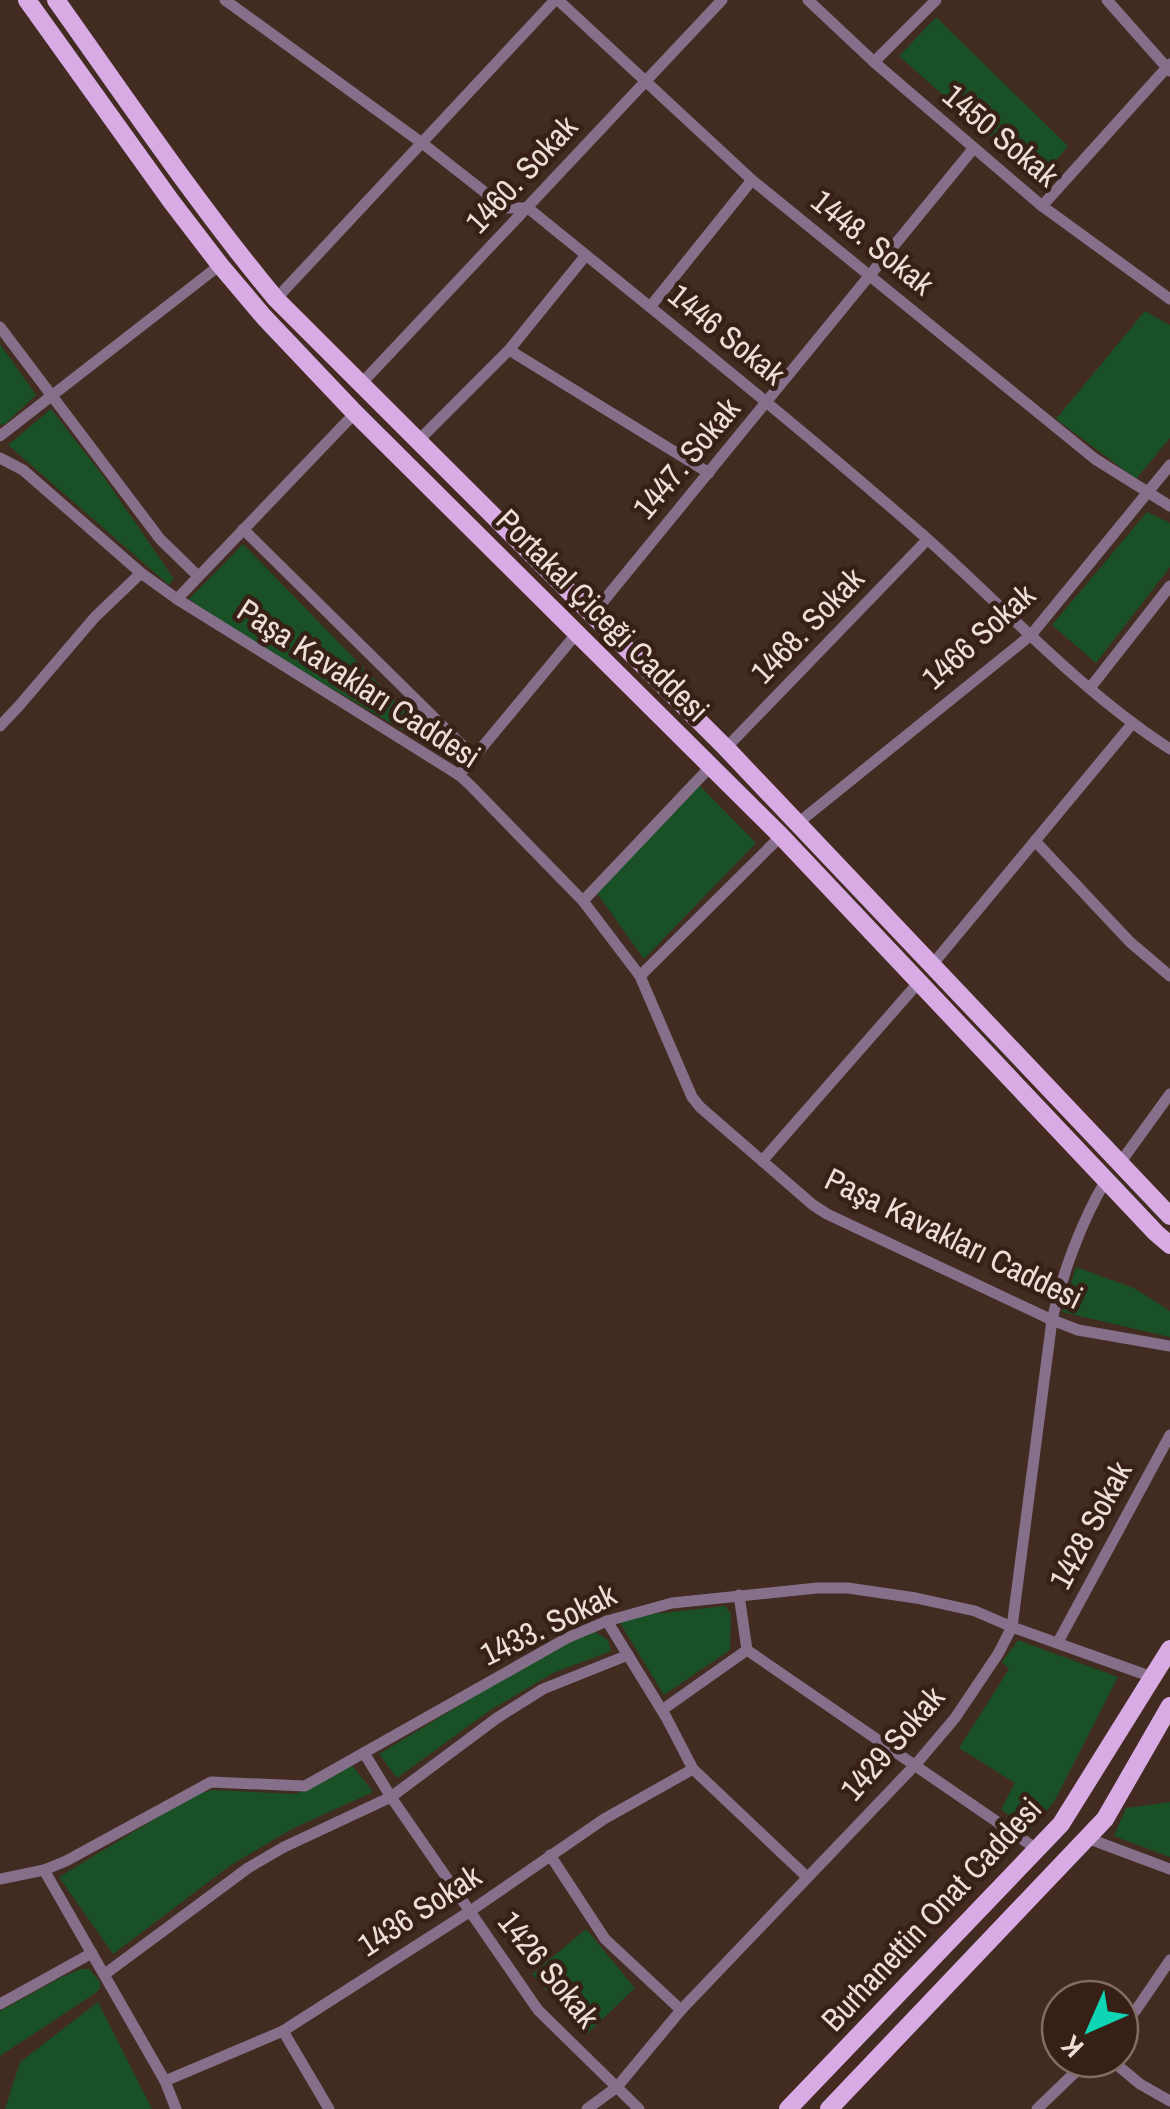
<svg xmlns="http://www.w3.org/2000/svg" width="1170" height="2109" viewBox="0 0 1170 2109" font-family="'Archivo Narrow',sans-serif">
	<style>
		.green { fill: #1a5026 }
		.lines { fill: none; stroke-linecap: round; stroke-linejoin: round }
		.street { stroke: #856f8a; stroke-width: 11 }
		.primary { stroke: #d8abe4; stroke-width: 18 }
		.labels { text-anchor: middle; dominant-baseline: central; stroke-width: 9; stroke-linejoin: round; paint-order: stroke }
		.street-label { font-size: 32px; fill: #eeded8; stroke: #372117 }
	</style>
	<rect width="100%" height="100%" fill="#422b21"/>
	<g class="green">
		<polygon points="936,17 1068,146 1039,180 899,56"/>
		<polygon points="1145,311 1170,325 1170,438 1136,479 1056,419"/>
		<polygon points="0,344 36,395 5,424 0,425"/>
		<polygon points="51,409 104,477 174,579 169,585 8,445"/>
		<polygon points="1147,512 1170,523 1170,567 1096,663 1052,625"/>
		<polygon points="243,544 452,759 242,636 189,599"/>
		<polygon points="699,785 756,843 644,959 596,892"/>
		<polygon points="1076,1267 1134,1288 1170,1311 1170,1337 1062,1312"/>
		<polygon points="725,1606 731,1614 730,1650 664,1695 620,1623 634,1616"/>
		<polygon points="595,1632 608,1640 611,1651 553,1673 489,1711 397,1778 379,1754 576,1635"/>
		<polygon points="1018,1640 1118,1677 1054,1802 1029,1832 1001,1809 1015,1783 959,1748 1009,1669 1002,1662"/>
		<polygon points="351,1764 373,1792 292,1829 231,1865 113,1954 59,1877 194,1795 212,1790 296,1794"/>
		<polygon points="1170,1802 1170,1857 1114,1836 1126,1808"/>
		<polygon points="586,1929 635,1988 586,2035 532,1974"/>
		<polygon points="81,1969 89,1969 100,1982 100,1988 97,1992 0,2056 0,2011 62,1977"/>
		<polygon points="98,2002 152,2109 5,2109 20,2062"/>
	</g>
	<g class="lines">
		<g class="street">
			<path d="M225,0L422,143L505,208H528C661,316 795,423 924,536C1005,608 1079,690 1170,749"/>
			<polyline points="558,0 752,180 1095,459 1170,506"/>
			<polyline points="808,0 874,62 1042,206 1170,299"/>
			<polyline points="1107,0 1170,71"/>
			<polyline points="874,62 936,0"/>
			<polyline points="1042,206 1170,64"/>
			<polyline points="276,299 555,0"/>
			<polyline points="650,307 752,180"/>
			<polyline points="0,327 160,539 198,576"/>
			<polyline points="509,350 709,473"/>
			<polyline points="360,385 722,0"/>
			<polyline points="0,436 220,265"/>
			<polyline points="417,442 509,350 586,255"/>
			<polyline points="0,458 23,470 141,573 177,599 459,775 470,785 583,901 640,976 692,1097 700,1107 813,1205 827,1214 1052,1320 1078,1330 1170,1346"/>
			<polyline points="243,529 474,757"/>
			<polyline points="177,599 355,413"/>
			<polyline points="592,615 973,149"/>
			<polyline points="1090,688 1170,586"/>
			<polyline points="0,726 18,707 95,617 141,573"/>
			<polyline points="726,748 927,540"/>
			<polyline points="459,775 577,633"/>
			<polyline points="798,823 1031,635 1170,465"/>
			<polyline points="1035,841 1130,942 1170,976"/>
			<polyline points="583,901 712,765"/>
			<polyline points="932,965 1132,724"/>
			<polyline points="640,976 781,836"/>
			<polyline points="762,1161 919,982"/>
			<polyline points="1120,1163 1170,1094"/>
			<polyline points="739,1595 747,1650 1038,1850"/>
			<polyline points="607,1621 666,1717 693,1769 807,1877"/>
			<polyline points="1058,1642 1170,1435"/>
			<polyline points="662,1710 747,1650"/>
			<polyline points="364,1753 391,1797 538,2010 639,2109"/>
			<polyline points="1087,1838 1170,1869"/>
			<polyline points="550,1855 605,1939 681,2010"/>
			<polyline points="44,1870 165,2081 176,2109"/>
			<polyline points="0,1879 44,1870 66,1861 211,1782 305,1786 567,1638 607,1621 672,1603 817,1588 848,1588 916,1598 975,1611 1012,1627 1152,1677"/>
			<polyline points="105,1974 248,1868 284,1847 391,1797 497,1718 543,1689 628,1655"/>
			<polyline points="0,2004 92,1953"/>
			<polyline points="1120,2027 1136,2010 1170,1960"/>
			<polyline points="283,2031 329,2109"/>
			<polyline points="1110,2059 1140,2084 1170,2101"/>
			<polyline points="165,2081 283,2031 469,1912 604,1819 693,1769"/>
			<path d="M587,2109L617,2087L681,2010L916,1764L955,1718L998,1654L1012,1627L1052,1320C1062,1274 1082,1220 1106,1180"/>
			<polyline points="1037,2109 1089,2059"/>
		</g>
		<g class="primary">
			<polyline points="27,0 171,201 220,265 264,317 355,413 781,836 1156,1233 1170,1245"/>
			<path d="M56,0C128,101 197,204 276,299L726,748L1170,1216"/>
			<polyline points="788,2109 1061,1824 1170,1649"/>
			<polyline points="829,2109 1105,1819 1170,1706"/>
		</g>
	</g>
	<g class="labels">
		<g class="street-label">
			<text transform="translate(1001 135) rotate(40)">1450 Sokak</text>
			<text transform="translate(521 174) rotate(-47)">1460. Sokak</text>
			<text transform="translate(873 242) rotate(39)">1448. Sokak</text>
			<text transform="translate(727 334) rotate(39)">1446 Sokak</text>
			<text transform="translate(686 458) rotate(-50)">1447. Sokak</text>
			<text transform="translate(603 615) rotate(45)">Portakal Çiceği Caddesi</text>
			<text transform="translate(807 625) rotate(-46)">1468. Sokak</text>
			<text transform="translate(978 636) rotate(-42)">1466 Sokak</text>
			<text transform="translate(359 683) rotate(33)">Paşa Kavakları Caddesi</text>
			<text transform="translate(954 1238) rotate(26)">Paşa Kavakları Caddesi</text>
			<text transform="translate(1090 1525) rotate(-62)">1428 Sokak</text>
			<text transform="translate(548 1624) rotate(-26)">1433. Sokak</text>
			<text transform="translate(892 1743) rotate(-49)">1429 Sokak</text>
			<text transform="translate(419 1910) rotate(-33)">1436 Sokak</text>
			<text transform="translate(931 1914) rotate(-47)">Burhanettin Onat Caddesi</text>
			<text transform="translate(549 1969) rotate(51)">1426 Sokak</text>
		</g>
	</g>
	<g transform="translate(1090 2029) rotate(225)"><circle r="48" fill="#372117" stroke="#806d64" stroke-width="2.5"/>
	<path d="M0-8L18 38L0 25L-18 38Z" fill="#0ed5b4"/>
	<text y="-15" font-size="28" font-weight="bold" text-anchor="middle" fill="#eeded8">K</text>
	</g>
</svg>
